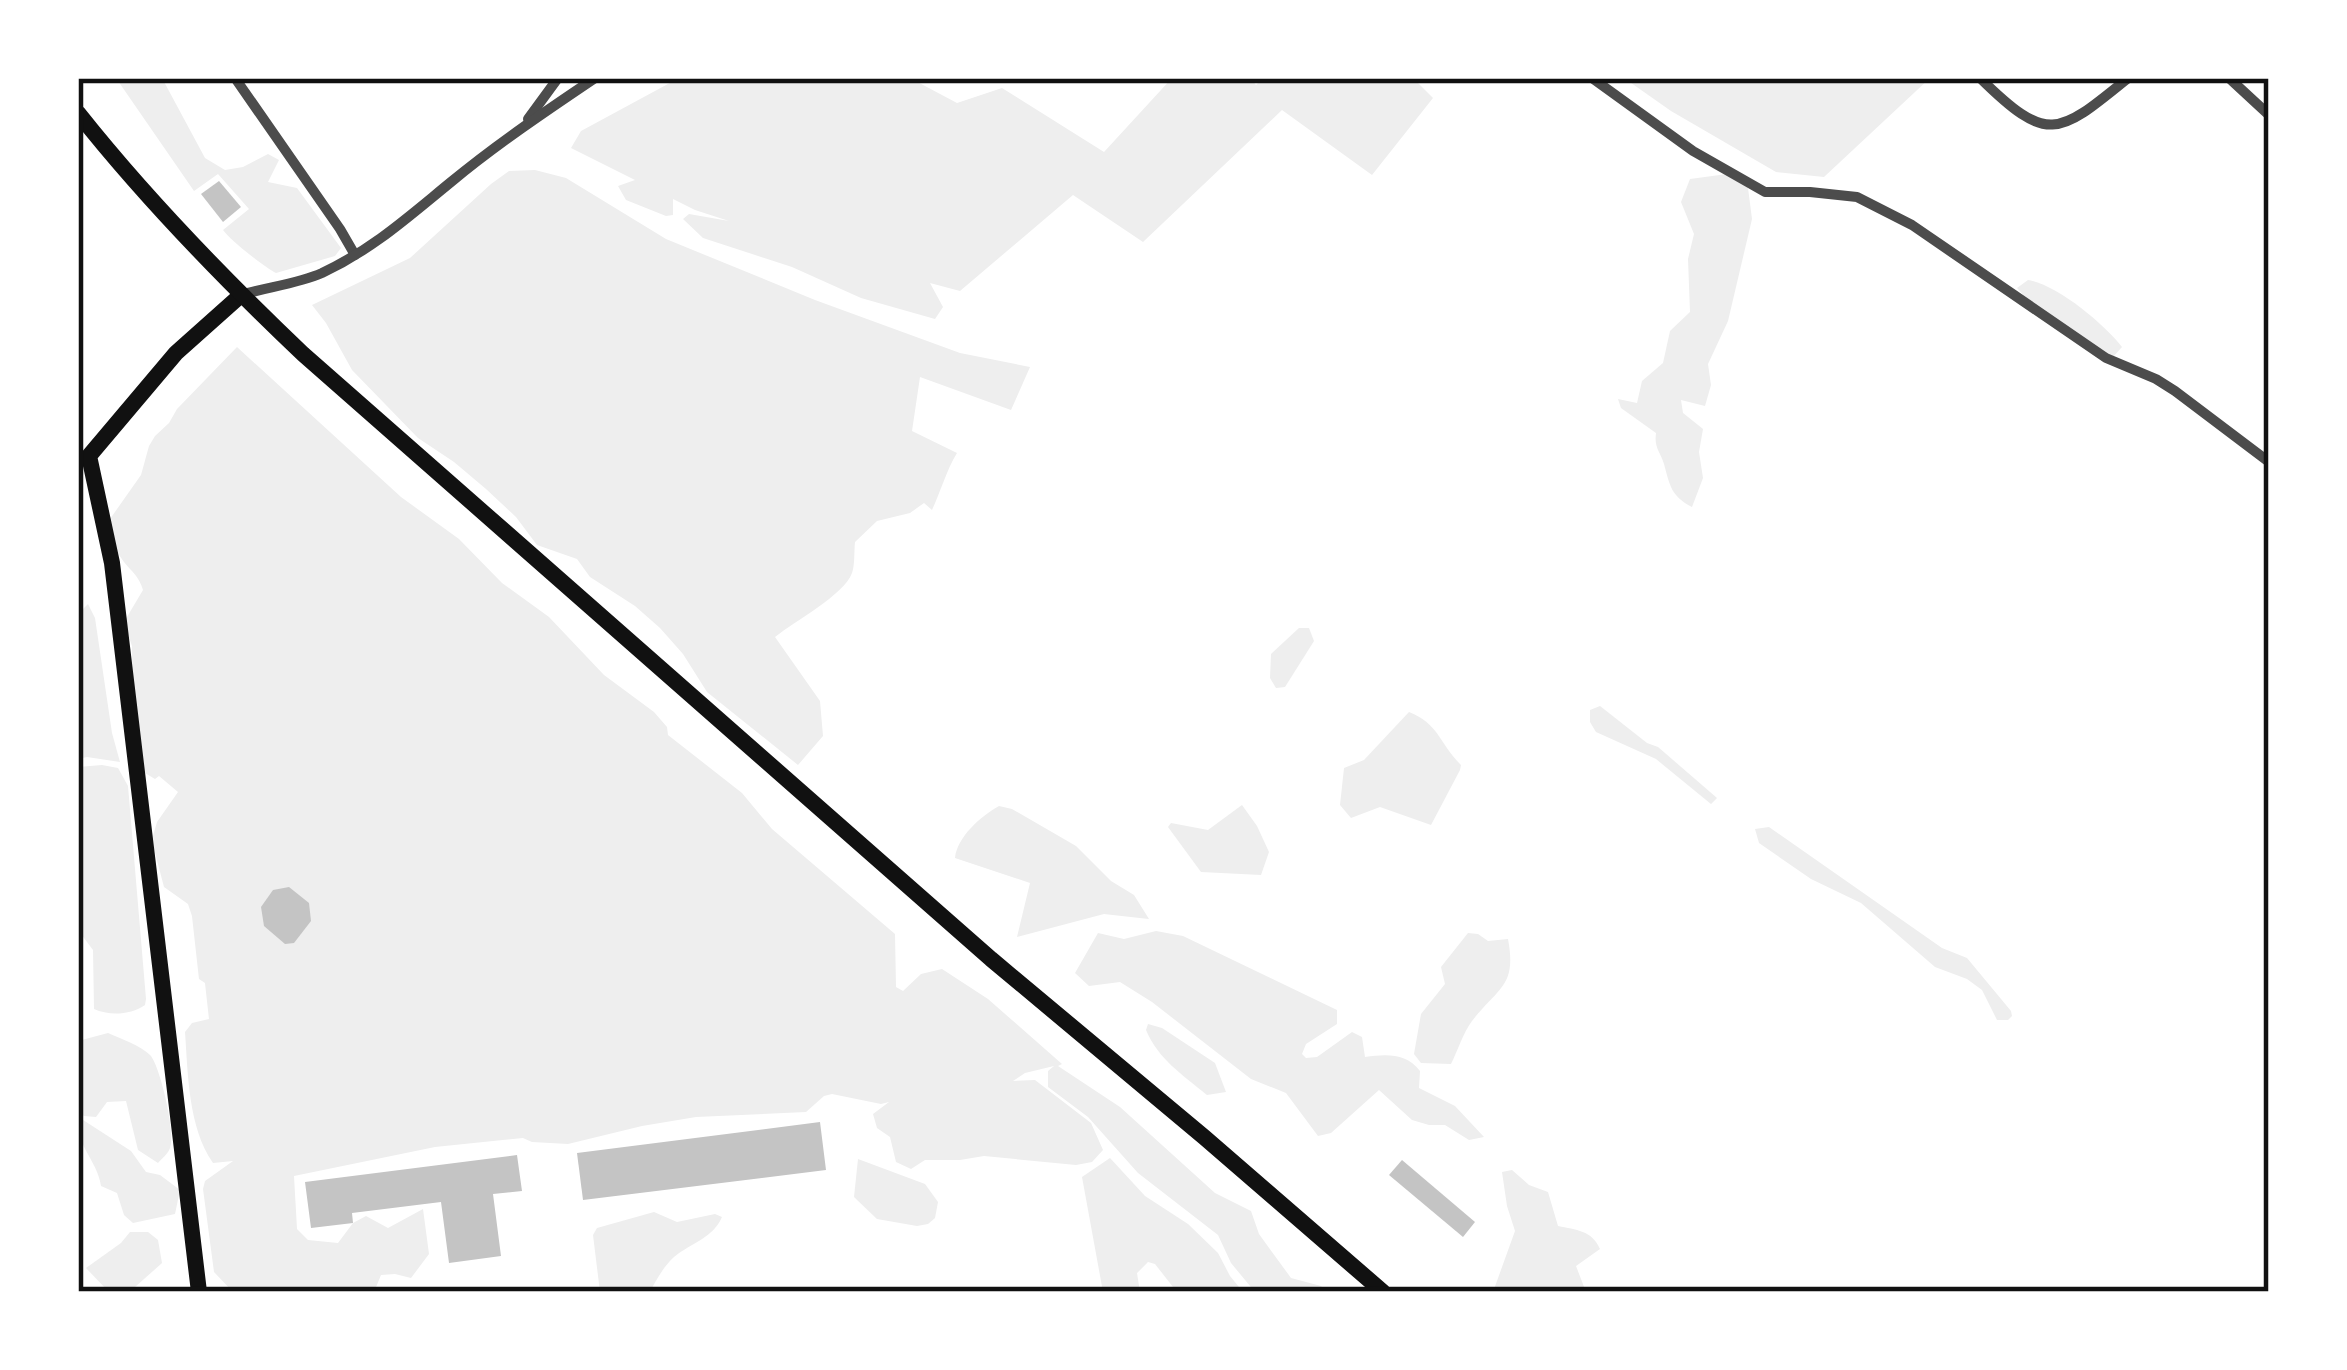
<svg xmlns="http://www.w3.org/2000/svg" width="2347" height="1370" viewBox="0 0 2347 1370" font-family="'Sofia Sans Condensed',sans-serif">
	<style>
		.green { fill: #eee }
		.building { fill: #c4c4c4 }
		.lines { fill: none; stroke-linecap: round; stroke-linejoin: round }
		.minor { stroke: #4c4c4c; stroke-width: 10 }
		.primary { stroke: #111; stroke-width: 16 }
		.trunk { stroke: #111; stroke-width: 16 }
		.neatline { fill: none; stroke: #111; stroke-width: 4.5 }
	</style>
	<rect width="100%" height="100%" fill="#fff"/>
	<g class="green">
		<path d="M116,78H162L205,158L225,170L243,167L268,154L279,160L268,182L297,188L341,248L335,256L276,273C264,267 230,240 223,230L249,209L218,174L194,191Z"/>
		<polygon points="679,78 910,78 957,103 1002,88 1104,152 1172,78 1250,78 1256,85 1263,78 1413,78 1433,98 1372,175 1282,110 1143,242 1073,195 960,291 930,283 943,307 935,319 861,298 792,267 703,238 683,219 689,214 729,221 695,210 673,199 673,215 666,216 626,200 618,186 635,180 571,148 581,131"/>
		<polygon points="1624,78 1930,78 1824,177 1776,172 1671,111"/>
		<path d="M535,170L566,178L666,239L815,300L960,353L1030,367L1011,410L920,377L912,431L957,453C946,471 941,491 932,510L924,503L910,513L877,521L855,542C854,551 855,565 852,573C844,595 795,621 775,637L820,701L823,736L798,765L707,692L683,654L660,628L635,606L590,577L577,559L537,545L516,517L486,489L454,462L418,438L352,370L326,323L312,305L410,258L491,184L509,171Z"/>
		<path d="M1727,174L1748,188L1752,219L1728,321L1708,364L1711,385L1705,406L1681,400L1683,413L1703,429L1699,452L1703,478L1692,507C1671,496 1670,486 1664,464C1660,451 1654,448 1656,433L1621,408L1618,399L1637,403L1642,381L1663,363L1670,331L1690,312L1688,259L1694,234L1681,202L1690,179Z"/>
		<path d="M2028,280C2057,285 2103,323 2122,347L2113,357L2039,312L2017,288Z"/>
		<path d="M237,347L401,497L459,539L502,583L549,617L604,675L654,712L667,727L668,735L742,793L772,829L895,934L896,987L903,991L921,974L942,969L988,999L1062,1064L1058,1066L1120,1107L1215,1193L1251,1211L1259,1234L1291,1278L1321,1286L1326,1292H1255L1231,1263L1218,1235L1138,1173L1088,1117L1048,1087V1071L1054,1066L1025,1073L1013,1081L1035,1080L1091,1123L1103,1150L1092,1162L1076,1165L984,1156L960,1160H925L911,1169L896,1162L890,1137L877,1128L873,1114L889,1102L881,1104L832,1094L824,1096L806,1112L696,1117L642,1126L568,1144L532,1142L523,1138L435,1147L294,1176L297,1229L308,1240L338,1243L353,1223L366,1216L388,1228L423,1209L429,1254L411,1278L395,1274L381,1275L374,1292H233L214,1272L203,1189L205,1181L233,1161L213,1163C188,1127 188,1074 185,1032L192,1023L209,1019L205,983L199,979L192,916L188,904L164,887L154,849L153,836L157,822L178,792L159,776L155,779L145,773L133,754L132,646L124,622L143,590C139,576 132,572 124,562C113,548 112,535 110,519L141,475L149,446L155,436L169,423L177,409Z"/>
		<polygon points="88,604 95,618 112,733 120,762 87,757 78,759 78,614"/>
		<polygon points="1299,628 1309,628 1314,641 1285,687 1276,688 1270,678 1271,654"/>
		<polygon points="1600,706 1647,743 1658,747 1717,798 1711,804 1656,759 1596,732 1590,722 1590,710"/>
		<path d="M1409,712C1439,724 1439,743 1461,765L1460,770L1431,825L1380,807L1351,818L1340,805L1344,768L1364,760Z"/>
		<path d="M102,765L118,768L128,786L146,999L145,1005C131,1015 109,1016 94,1009L93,950L78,930V767Z"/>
		<polygon points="1242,805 1257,826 1269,852 1261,875 1201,872 1168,827 1171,823 1208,830"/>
		<path d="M999,806L1012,809L1076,846L1111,881L1134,895L1149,919L1104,914L1017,937L1030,883L955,858C957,837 981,816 999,806Z"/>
		<polygon points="1769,827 1942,948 1967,958 2011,1011 2012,1016 2008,1020 1997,1020 1982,990 1967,979 1935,967 1861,903 1811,879 1759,843 1755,829"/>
		<path d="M1156,931L1183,936L1337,1010V1024L1306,1044L1302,1054L1306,1058L1317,1057L1352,1032L1362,1037L1365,1057C1387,1054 1406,1053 1420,1071L1419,1088L1455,1106L1484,1137L1469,1140L1445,1125H1429L1412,1120L1379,1090L1331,1133L1318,1136L1286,1093L1251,1079L1152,1002L1120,982L1089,986L1075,973L1098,933L1124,939Z"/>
		<path d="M1468,933L1478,934L1488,941L1508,939C1517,987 1498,987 1472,1021C1463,1033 1458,1050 1451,1064L1421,1063L1414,1054L1421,1014L1445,984L1441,967Z"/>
		<path d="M1148,1024L1162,1028L1215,1063L1226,1092L1207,1095C1183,1075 1158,1059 1146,1030Z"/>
		<path d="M108,1033C121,1039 140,1045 150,1055C160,1065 176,1134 170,1148C168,1154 162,1158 158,1163L138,1150L126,1101L107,1102L96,1117L84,1116L78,1110V1041Z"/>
		<path d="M80,1118L131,1151L146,1172L160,1175L180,1190L175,1214L133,1223L124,1215L117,1193L101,1186C97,1159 74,1145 80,1118Z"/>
		<polygon points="1110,1158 1145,1196 1188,1224 1218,1253 1230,1276 1243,1292 1177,1292 1155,1264 1148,1262 1137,1273 1140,1292 1103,1292 1082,1177"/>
		<polygon points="858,1159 925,1184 938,1202 935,1218 928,1224 917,1226 877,1219 854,1197"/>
		<path d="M1512,1170L1529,1185L1548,1192L1558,1226C1576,1230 1592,1230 1600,1249L1576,1266L1586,1292H1493L1515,1231L1507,1206L1502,1172Z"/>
		<path d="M654,1212L677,1222L715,1214L722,1217C713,1238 691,1243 674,1257C664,1266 656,1280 650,1292H600L593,1235L597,1228Z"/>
		<polygon points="130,1232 148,1232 158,1240 162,1263 135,1287 109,1292 86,1268 121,1243"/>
	</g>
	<g class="building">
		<polygon points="219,181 241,207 223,222 201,194"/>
		<polygon points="289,887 309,903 311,921 294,943 285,944 264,926 261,907 273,890"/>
		<polygon points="820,1122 826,1170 583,1200 577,1153"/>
		<polygon points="517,1155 522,1191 493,1194 501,1256 449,1263 441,1202 352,1213 353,1223 311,1228 305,1182"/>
		<polygon points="1402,1160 1475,1222 1463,1237 1389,1175"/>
	</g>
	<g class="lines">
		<g class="minor">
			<polyline points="235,78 340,229 355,255"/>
			<polyline points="1592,78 1693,151 1765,192 1810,192 1857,197 1912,225 2106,358 2156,379 2175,391 2269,462"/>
			<path d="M1980,78C2048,145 2058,135 2128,78"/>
			<polyline points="2229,78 2269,115"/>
			<polyline points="528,119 558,78"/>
			<path d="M241,295C267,287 297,284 322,273C373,249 408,217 451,182C497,144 546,111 595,78"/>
		</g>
		<polyline class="primary" points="199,1292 112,563 89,456 176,353 241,295"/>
		<path class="trunk" d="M78,113C147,200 223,278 303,354L991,959L1204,1137L1383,1292"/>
	</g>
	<rect width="2347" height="1370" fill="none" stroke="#ffffff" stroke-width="162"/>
	<rect x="81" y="81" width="2185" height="1208" class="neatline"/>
</svg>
